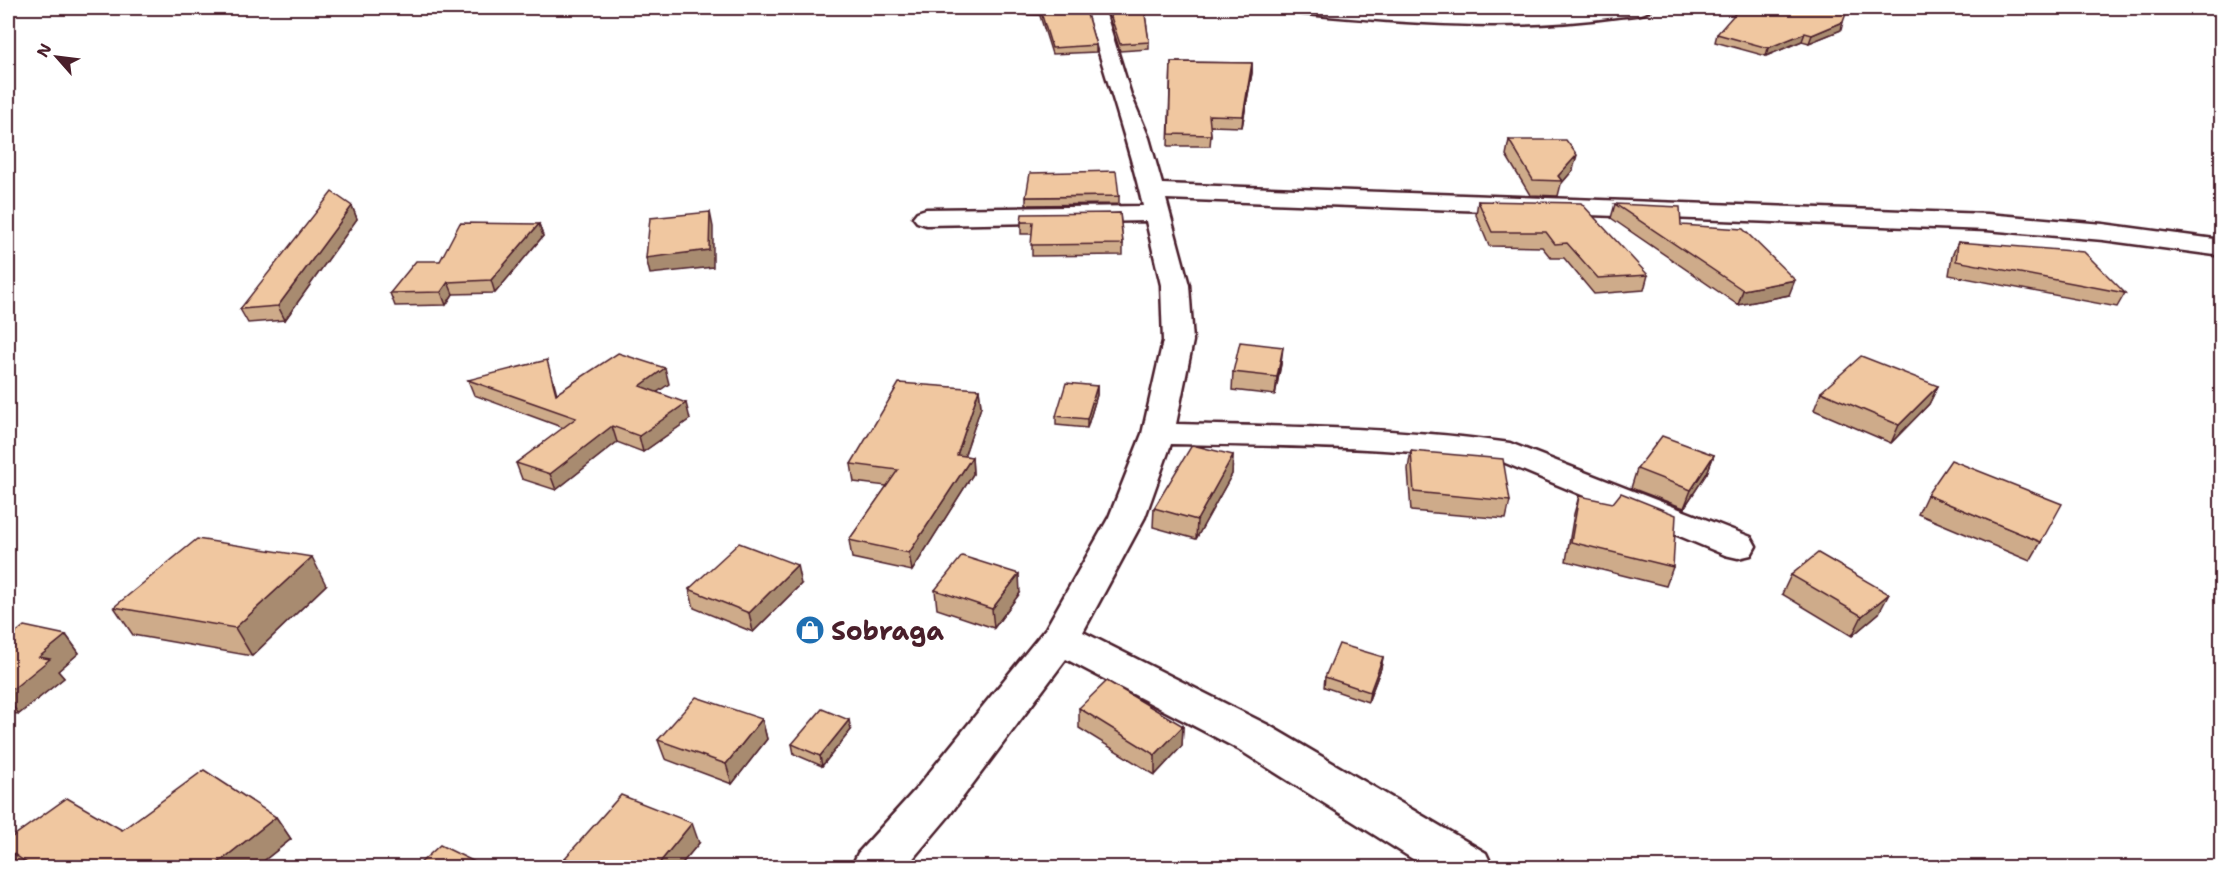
<svg xmlns="http://www.w3.org/2000/svg" width="2229" height="875" viewBox="0 0 2229 875" font-family="'Shantell Sans',sans-serif">
	<style>
		.lines { fill: none; stroke-linecap: round; stroke-linejoin: round }
		.minor-casing { stroke: #4a1f2b; stroke-width: 5 }
		.minor { fill: #fff; fill-rule: evenodd }
		.wall { fill: #ceab8a; stroke: #4a1f2b; stroke-width: 1.5 }
		.shaded-wall { fill: #a88b70; stroke: #4a1f2b; stroke-width: 1.5 }
		.building { fill: #f0c7a0; stroke: #4a1f2b; stroke-width: 1.5 }
		.labels { text-anchor: middle; dominant-baseline: central; stroke-width: 6; stroke-linejoin: round; paint-order: stroke }
		.near-poi-label { font-size: 26px; font-weight: bold; fill: #4a1f2b; stroke: #fff; text-anchor: start }
	</style>
	<rect width="100%" height="100%" fill="#fff"/>
	<filter id="ink" filterUnits="userSpaceOnUse"><feTurbulence type="fractalNoise" baseFrequency=".0167" numOctaves="2"/><feDisplacementMap in="SourceGraphic" scale="12" xChannelSelector="R" yChannelSelector="G"/><feConvolveMatrix kernelMatrix="1 2 1 2 8 2 1 2 1" color-interpolation-filters="sRGB"/></filter>
	<g filter="url(#ink)">
		<g class="lines">
			<g class="minor-casing">
				<g id="minor">
					<path d="M1015,8H1104L1131,95L1149,138L1162,184L1987,214L2103,224L2222,240V256L2103,240L1987,230L1166,199L1189,285L1193,341L1176,424C1287,427 1400,427 1510,443L1751,537L1756,546L1751,555L1738,558L1725,555L1503,462C1393,446 1281,446 1171,444L1145,517L1083,632L1268,725L1486,853L1493,868H1427L1238,749L1066,659L948,817L905,868H851L858,853L916,789L1046,628L1109,517L1142,434L1163,341L1161,285L1146,221L926,225L917,222L913,217L917,212L926,209L1143,206C1128,141 1106,79 1088,15L1024,13Z"/>
					<path d="M1286,8H1351L1469,14L1651,8C1645,17 1626,15 1616,17C1510,32 1402,23 1295,13Z"/>
				</g>
			</g>
			<use href="#minor" class="minor"/>
		</g>
		<g class="wall">
			<polygon points="1106,8 1144,8 1149,42 1149,49 1120,51"/>
			<polygon points="1040,9 1096,45 1096,52 1052,54 1040,16"/>
			<polygon points="1841,30 1809,43 1802,41 1766,56 1715,42 1717,34"/>
			<polygon points="1171,62 1252,63 1252,73 1242,127 1210,126 1211,135 1210,146 1168,146"/>
			<polygon points="1509,140 1573,170 1561,184 1558,196 1530,195 1506,155"/>
			<polygon points="1119,196 1119,204 1026,205 1026,197"/>
			<polygon points="1478,201 1648,275 1644,290 1594,294 1564,258 1551,258 1542,247 1489,246 1476,215"/>
			<polygon points="1615,204 1681,225 1789,295 1738,305 1611,218"/>
			<polygon points="352,206 357,219 285,320 248,323 240,309"/>
			<polygon points="1120,213 1123,244 1123,255 1032,256 1032,234 1021,234 1021,222"/>
			<polygon points="539,224 543,236 495,293 453,294 446,305 395,306 390,293 440,261"/>
			<polygon points="1958,242 2125,293 2117,307 1949,275 1952,256"/>
			<polygon points="1281,364 1275,395 1232,390 1233,372"/>
			<polygon points="552,375 557,394 669,384 657,392 690,419 643,452 617,442 556,490 522,479 516,463 564,428 474,395 468,380"/>
			<polygon points="1097,386 1097,395 1087,428 1056,425 1056,416"/>
			<polygon points="1938,386 1929,404 1891,443 1814,410 1821,392"/>
			<polygon points="979,389 981,407 964,456 972,457 973,474 912,571 852,558 849,540 887,486 854,482 851,464"/>
			<polygon points="1411,451 1510,501 1506,519 1411,511 1408,469"/>
			<polygon points="1233,455 1232,474 1196,539 1153,527 1154,508"/>
			<polygon points="1714,455 1707,473 1684,508 1631,488 1637,469"/>
			<polygon points="1927,495 2041,542 2030,561 1918,514"/>
			<polygon points="1579,496 1673,567 1666,586 1566,561 1574,514"/>
			<polygon points="1791,575 1879,613 1852,636 1782,594"/>
			<polygon points="801,584 753,632 694,608 689,589"/>
			<polygon points="326,585 252,656 133,635 114,607"/>
			<polygon points="935,590 1020,593 994,628 937,609"/>
			<polygon points="66,635 79,653 58,671 64,678 19,714 8,713 8,639"/>
			<polygon points="1383,657 1381,668 1368,702 1324,687 1325,677"/>
			<polygon points="1079,708 1183,726 1182,746 1155,775 1079,728"/>
			<polygon points="762,719 767,739 732,784 665,759 658,740"/>
			<polygon points="851,730 822,766 794,754 792,744"/>
			<polygon points="276,817 291,839 256,867 21,867 8,853 8,840"/>
			<polygon points="699,843 679,867 569,867 565,858"/>
		</g>
		<g class="shaded-wall">
			<polygon points="1843,22 1841,30 1809,43 1812,35"/>
			<polygon points="1805,33 1802,41 1766,56 1768,48"/>
			<polygon points="1252,63 1252,73 1242,127 1243,116"/>
			<polygon points="1577,155 1573,170 1561,184 1562,181 1558,176"/>
			<polygon points="352,206 357,219 285,320 278,306"/>
			<polygon points="710,212 713,227 713,267 650,274 646,258"/>
			<polygon points="539,224 543,236 495,293 491,280"/>
			<polygon points="1795,280 1789,295 1738,305 1743,290"/>
			<polygon points="448,282 453,294 446,305 441,292"/>
			<polygon points="1283,347 1281,364 1275,395 1277,377"/>
			<polygon points="665,368 669,384 644,401 640,386"/>
			<polygon points="1097,386 1097,395 1087,428 1087,419"/>
			<polygon points="1938,386 1929,404 1891,443 1899,425"/>
			<polygon points="979,389 981,407 959,472 957,455"/>
			<polygon points="686,403 690,419 643,452 639,436"/>
			<polygon points="612,426 617,442 556,490 550,474"/>
			<polygon points="1233,455 1232,474 1196,539 1197,520"/>
			<polygon points="1714,455 1707,473 1684,508 1691,490"/>
			<polygon points="972,457 973,474 912,571 909,553"/>
			<polygon points="312,557 326,585 252,656 235,628"/>
			<polygon points="797,565 801,584 753,632 749,613"/>
			<polygon points="1019,574 1020,593 994,628 992,609"/>
			<polygon points="1889,594 1879,613 1852,636 1862,616"/>
			<polygon points="66,635 79,653 58,671 64,678 19,714 8,700 8,693 39,657"/>
			<polygon points="1383,657 1381,668 1368,702 1370,692"/>
			<polygon points="762,719 767,739 732,784 726,764"/>
			<polygon points="849,720 851,730 822,766 820,756"/>
			<polygon points="1183,726 1182,746 1155,775 1155,755"/>
			<polygon points="276,817 291,839 256,867 213,867"/>
			<polygon points="692,823 699,843 679,867 656,867"/>
		</g>
		<g class="building">
			<polygon points="1108,8 1144,8 1149,42 1120,44"/>
			<polygon points="1740,8 1848,8 1843,22 1812,35 1805,33 1768,48 1717,34"/>
			<polygon points="1040,9 1086,11 1096,45 1052,48"/>
			<polygon points="1171,62 1252,63 1243,116 1209,115 1211,135 1169,134"/>
			<polygon points="1509,140 1566,140 1577,155 1558,176 1562,181 1533,180"/>
			<polygon points="1116,171 1119,196 1026,197 1030,173"/>
			<polygon points="332,192 352,206 278,306 240,309"/>
			<polygon points="1478,201 1581,203 1648,275 1598,278 1567,243 1555,244 1546,232 1492,232"/>
			<polygon points="1615,204 1680,207 1681,225 1743,229 1795,280 1743,290"/>
			<polygon points="710,212 709,250 646,258 650,218"/>
			<polygon points="1120,213 1123,244 1031,245 1033,222 1021,222 1022,214"/>
			<polygon points="460,223 539,224 491,280 448,282 441,292 390,293 416,261 440,261"/>
			<polygon points="1958,242 2084,252 2125,293 1956,261"/>
			<polygon points="1240,342 1283,347 1277,377 1233,372"/>
			<polygon points="618,353 665,368 640,386 686,403 639,436 612,426 550,474 516,463 576,418 468,380 547,360 556,394"/>
			<polygon points="1861,356 1938,386 1899,425 1821,392"/>
			<polygon points="899,383 979,389 957,455 972,457 909,553 849,540 898,470 851,464"/>
			<polygon points="1066,383 1097,386 1087,419 1056,416"/>
			<polygon points="1662,436 1714,455 1691,490 1637,469"/>
			<polygon points="1192,445 1233,455 1197,520 1154,508"/>
			<polygon points="1411,451 1503,459 1510,501 1414,492"/>
			<polygon points="1951,460 2062,504 2041,542 1927,495"/>
			<polygon points="1621,493 1676,515 1673,567 1571,542 1579,496 1613,503"/>
			<polygon points="197,539 312,557 235,628 114,607"/>
			<polygon points="739,543 797,565 749,613 689,589"/>
			<polygon points="1818,553 1889,594 1862,616 1791,575"/>
			<polygon points="962,556 1019,574 992,609 935,590"/>
			<polygon points="24,626 66,635 39,657 50,659 8,693 8,639"/>
			<polygon points="1339,644 1383,657 1370,692 1325,677"/>
			<polygon points="1107,681 1183,726 1155,755 1079,708"/>
			<polygon points="696,697 762,719 726,764 658,740"/>
			<polygon points="822,709 849,720 820,756 792,744"/>
			<polygon points="204,770 276,817 213,867 33,867 8,850 8,840 67,798 122,830"/>
			<polygon points="621,795 692,823 656,867 588,867 565,858"/>
			<polygon points="440,845 485,867 416,867"/>
		</g>
	</g>
	<defs>
		<g id="shop-disc" transform="scale(1.5)"><circle r="9.5" fill="#1f6fb2" stroke="#fff"/><path d="M-5-2.5h2.3a2.7 3.5 0 0 1 5.4 0H5L5.5 6h-11ZM-1.5-2.5h3a1.5 2.3 0 0 0-3 0Z" fill="#fff"/></g>
	</defs>
	<g fill-rule="evenodd">
		<use href="#shop-disc" x="810" y="630"/>
	</g>
	<g class="labels">
		<g class="near-poi-label">
			<text x="831" y="630">Sobraga</text>
		</g>
	</g>
	<rect width="2229" height="875" fill="none" stroke="#fff" stroke-width="30"/>
	<rect x="15" y="15" width="2199" height="845" fill="none" stroke="#4a1f2b" stroke-width="2" filter="url(#ink)"/>
	<g transform="translate(57 57) rotate(298)" stroke="#ffffff" stroke-width="4.5" paint-order="stroke">
	<path d="M0-4.5L10 22L0 15L-10 22Z" fill="#4a1f2b"/>
	<text y="-9" font-size="16" font-weight="bold" text-anchor="middle" fill="#4a1f2b">N</text>
	</g>
</svg>
